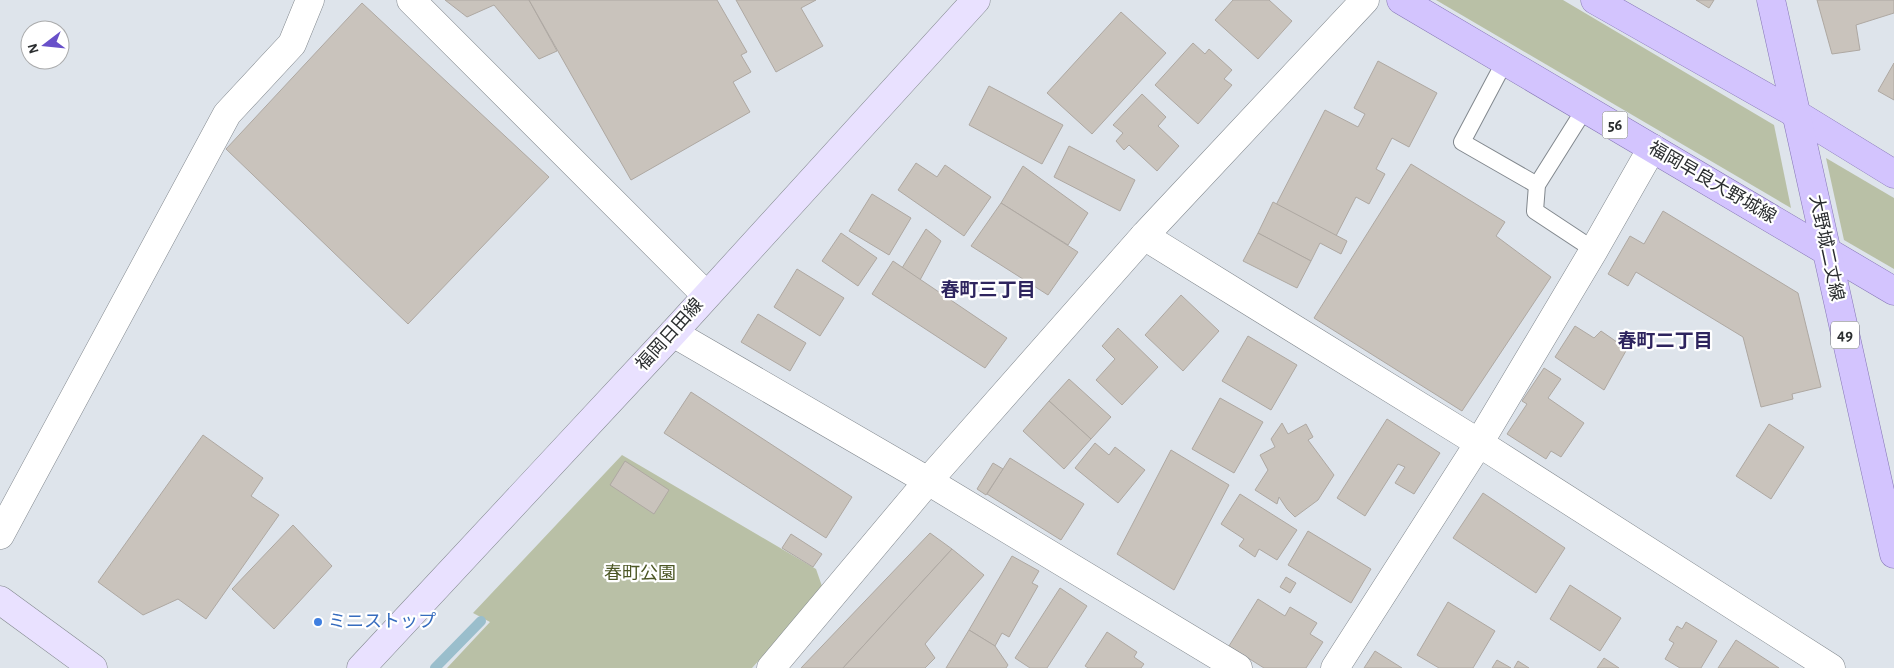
<svg xmlns="http://www.w3.org/2000/svg" width="1894" height="668" viewBox="0 0 1894 668" font-family="'Alegreya Sans','Noto Sans JP',sans-serif">
	<style>
		.green { fill: #b9c0a6 }
		.lines { fill: none; stroke-linecap: round; stroke-linejoin: round }
		.stream { stroke: #9abecc; stroke-width: 10 }
		.building { fill: #c9c3bc; stroke: #aea8a2 }
		.lane-casing { stroke: #82888e; stroke-width: 18 }
		.street-casing { stroke: #82888e; stroke-width: 29 }
		.secondary-casing { stroke: #82888e; stroke-width: 29 }
		.primary-casing { stroke: #8576b6; stroke-width: 29 }
		.lane { stroke: #fff; stroke-width: 16 }
		.street { stroke: #fff; stroke-width: 28 }
		.secondary { stroke: #e9e1ff; stroke-width: 28 }
		.primary { stroke: #d3c4fe; stroke-width: 28 }
		.shop-dot { fill: #3f7fe0; stroke: #fff; stroke-width: 2 }
		.labels { text-anchor: middle; dominant-baseline: central; stroke-width: 4.5; stroke-linejoin: round; paint-order: stroke }
		.shield { fill: #fff; stroke: #6b6d6e; stroke-width: 1 }
		.shield-label { font-size: 16px; font-weight: bold; fill: #2b2e30 }
		.street-label { font-size: 18px; fill: #2b2e30; stroke: #fff }
		.park-label { font-size: 18px; fill: #4c5725; stroke: #fff }
		.shop-label { font-size: 18px; fill: #366cbe; stroke: #fff; text-anchor: start }
		.neighbourhood-label { font-size: 19px; font-weight: bold; fill: #2e245e; stroke: #fff }
	</style>
	<rect width="100%" height="100%" fill="#dee4eb"/>
	<g class="green">
		<polygon points="1436,0 1563,0 1774,125 1791,208"/>
		<polygon points="1826,158 1894,198 1894,269 1844,240"/>
		<polygon points="622,455 816,569 823,589 752,668 447,668 490,622 473,613"/>
	</g>
	<g class="lines">
		<polyline class="stream" points="435,668 481,621"/>
	</g>
	<g class="building">
		<polygon points="445,0 529,0 557,51 539,59 494,5 467,17"/>
		<polygon points="529,0 717,0 747,52 741,55 751,72 733,82 750,112 631,180"/>
		<polygon points="736,0 816,0 801,8 823,46 776,72"/>
		<polygon points="1233,0 1269,0 1292,21 1258,59 1215,20"/>
		<polygon points="1696,0 1714,0 1709,8"/>
		<polygon points="1817,0 1894,0 1894,13 1856,25 1860,50 1832,54"/>
		<polygon points="362,3 549,177 408,324 226,149"/>
		<polygon points="1121,12 1166,53 1092,134 1047,93"/>
		<polygon points="1193,43 1205,54 1209,49 1232,70 1224,79 1232,85 1198,124 1155,85"/>
		<polygon points="1378,61 1437,93 1409,147 1392,138 1376,169 1385,174 1369,204 1356,197 1336,236 1276,205 1325,110 1358,127 1365,114 1354,108"/>
		<polygon points="1894,63 1894,100 1878,91"/>
		<polygon points="989,86 1063,125 1042,164 969,125"/>
		<polygon points="1142,94 1166,117 1158,126 1179,146 1157,171 1129,145 1124,150 1116,141 1123,133 1113,125"/>
		<polygon points="1069,146 1135,180 1120,211 1054,177"/>
		<polygon points="916,163 937,177 945,165 991,197 964,236 898,190"/>
		<polygon points="1411,164 1505,222 1496,236 1551,277 1462,411 1314,318"/>
		<polygon points="1023,166 1088,213 1068,245 1001,203"/>
		<polygon points="872,194 911,218 889,255 849,231"/>
		<polygon points="1273,202 1347,241 1341,254 1320,243 1311,261 1258,233"/>
		<polygon points="1001,203 1078,252 1048,295 971,246"/>
		<polygon points="1663,211 1798,293 1821,387 1792,394 1793,399 1761,407 1743,337 1636,272 1628,286 1608,274 1630,236 1644,244"/>
		<polygon points="926,229 941,241 920,280 902,268"/>
		<polygon points="841,233 877,258 858,286 822,261"/>
		<polygon points="1258,233 1311,261 1297,288 1243,261"/>
		<polygon points="893,261 1007,338 985,368 872,294"/>
		<polygon points="797,269 844,298 820,336 774,307"/>
		<polygon points="1181,295 1219,331 1183,371 1145,335"/>
		<polygon points="758,314 806,343 790,371 741,342"/>
		<polygon points="1575,326 1594,338 1601,331 1627,349 1604,390 1555,357"/>
		<polygon points="1118,328 1158,367 1122,405 1096,380 1115,359 1102,346"/>
		<polygon points="1248,336 1297,365 1271,410 1222,381"/>
		<polygon points="1544,368 1561,379 1548,398 1584,423 1561,457 1551,451 1546,459 1507,434 1527,404 1522,401"/>
		<polygon points="1069,379 1111,417 1091,439 1049,401"/>
		<polygon points="691,392 852,497 826,538 664,433"/>
		<polygon points="1220,398 1263,422 1234,473 1192,449"/>
		<polygon points="1049,401 1091,439 1064,469 1023,431"/>
		<polygon points="1387,419 1440,453 1414,494 1395,483 1405,467 1398,464 1365,516 1337,498"/>
		<polygon points="1282,423 1288,434 1306,424 1313,437 1308,440 1334,475 1318,500 1295,517 1287,509 1279,497 1277,504 1255,490 1268,470 1260,455 1275,447 1271,439"/>
		<polygon points="1769,424 1804,447 1771,499 1736,476"/>
		<polygon points="203,435 263,478 251,496 279,515 206,619 178,599 143,615 98,582"/>
		<polygon points="1095,443 1109,455 1115,447 1145,470 1118,503 1075,468"/>
		<polygon points="1171,450 1229,485 1174,590 1117,554"/>
		<polygon points="1010,458 1084,504 1061,540 987,494"/>
		<polygon points="625,461 669,490 654,514 610,485"/>
		<polygon points="993,463 1003,469 986,495 977,489"/>
		<polygon points="1483,493 1565,548 1536,593 1453,538"/>
		<polygon points="1240,494 1297,530 1277,560 1259,549 1255,557 1239,546 1244,539 1221,524"/>
		<polygon points="293,525 332,566 274,629 232,589"/>
		<polygon points="1308,531 1371,569 1351,603 1288,565"/>
		<polygon points="930,533 952,549 843,668 801,668"/>
		<polygon points="791,534 822,554 813,567 782,548"/>
		<polygon points="952,549 984,575 925,644 935,658 925,668 843,668"/>
		<polygon points="1012,556 1039,571 1032,583 1038,586 1009,637 1002,633 995,646 969,630"/>
		<polygon points="1286,577 1296,583 1290,593 1280,587"/>
		<polygon points="1570,585 1621,618 1600,651 1550,619"/>
		<polygon points="1060,588 1087,606 1047,668 1030,668 1015,658"/>
		<polygon points="1258,599 1285,616 1290,607 1317,623 1310,634 1323,642 1306,668 1264,668 1229,646"/>
		<polygon points="1448,602 1495,631 1473,668 1439,668 1417,655"/>
		<polygon points="1686,622 1717,641 1701,668 1680,668 1665,659 1674,643 1669,640 1677,626 1682,629"/>
		<polygon points="969,630 995,646 1008,665 1006,668 946,668"/>
		<polygon points="1107,632 1137,652 1134,657 1144,664 1141,668 1088,668 1085,666"/>
		<polygon points="1736,640 1779,668 1718,668"/>
		<polygon points="1375,651 1402,668 1364,668"/>
		<polygon points="1604,658 1619,668 1597,668"/>
		<polygon points="1497,660 1511,668 1492,668"/>
		<polygon points="1518,661 1529,668 1514,668"/>
	</g>
	<g class="lines">
		<g class="lane-casing">
			<g id="lane">
				<polyline points="1505,61 1462,142 1537,185"/>
				<polyline points="1586,107 1537,185 1535,211 1594,250"/>
			</g>
		</g>
		<g class="street-casing">
			<g id="street">
				<polyline points="411,0 706,295"/>
				<polyline points="1144,236 1479,443 1831,668"/>
				<polyline points="673,333 928,481 1238,668"/>
				<polyline points="0,535 227,114 292,44 310,0"/>
				<polyline points="771,668 928,481 1144,236 1365,0"/>
				<polyline points="1335,668 1479,443 1594,250 1652,148"/>
			</g>
		</g>
		<g class="secondary-casing">
			<g id="secondary">
				<polyline points="0,600 93,668"/>
				<polyline points="361,668 673,333 976,0"/>
			</g>
		</g>
		<g class="primary-casing">
			<g id="primary">
				<polyline points="1401,0 1894,291"/>
				<polyline points="1595,0 1798,115 1894,174"/>
				<polyline points="1771,0 1894,554"/>
			</g>
		</g>
		<use href="#lane" class="lane"/>
		<use href="#street" class="street"/>
		<use href="#secondary" class="secondary"/>
		<use href="#primary" class="primary"/>
	</g>
	<circle class="shop-dot" cx="318" cy="622" r="5"/>
	<g class="labels">
		<g class="shield">
			<rect x="1602.5" y="111.5" width="25" height="27" rx="4"/>
			<rect x="1831" y="321.5" width="28" height="27" rx="4"/>
		</g>
		<g class="shield-label">
			<text x="1615" y="125">56</text>
			<text x="1845" y="335">49</text>
		</g>
		<g class="street-label">
			<text transform="translate(1712 183) rotate(30)">福岡早良大野城線</text>
			<text transform="translate(1826 248) rotate(78)">大野城二丈線</text>
			<text transform="translate(670 335) rotate(-48)">福岡日田線</text>
		</g>
		<g class="park-label">
			<text x="640" y="574">春町公園</text>
		</g>
		<g class="shop-label">
			<text x="328" y="622">ミニストップ</text>
		</g>
		<g class="neighbourhood-label">
			<text x="988" y="290">春町三丁目</text>
			<text x="1665" y="341">春町二丁目</text>
		</g>
	</g>
	<g transform="translate(45 45) rotate(254)"><circle r="24" fill="#ffffff" stroke="#aaabac"/>
	<path d="M0-4L9 19L0 12L-9 19Z" fill="#6850c9"/>
	<text y="-8" font-size="14" font-weight="bold" text-anchor="middle" fill="#2b2e30">N</text>
	</g>
</svg>
